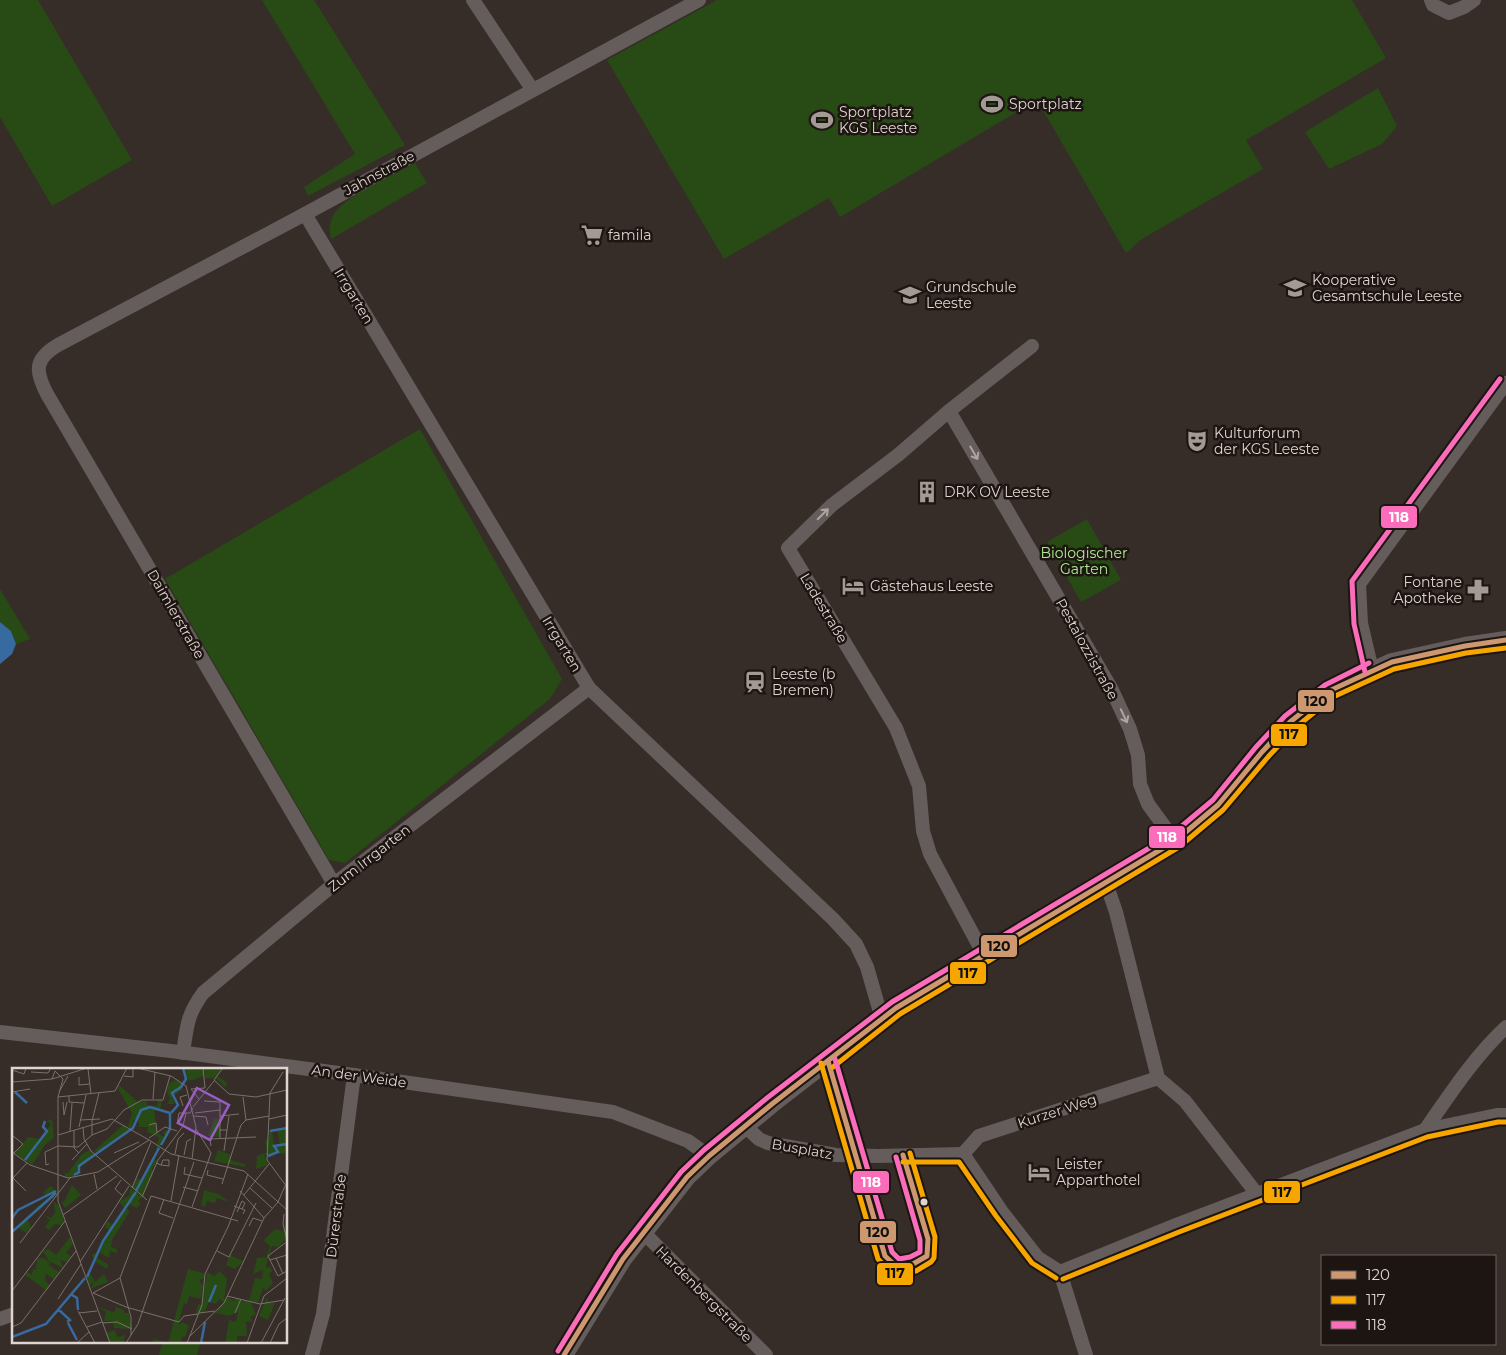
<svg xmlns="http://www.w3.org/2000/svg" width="1506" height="1355" viewBox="0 0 1506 1355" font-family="Montserrat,sans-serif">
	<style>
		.green { fill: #284a15 }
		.water { fill: #376a9e }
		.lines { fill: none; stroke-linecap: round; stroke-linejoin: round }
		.minor { stroke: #655d5b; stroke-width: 14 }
		.tertiary { stroke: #655d5b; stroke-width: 18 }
		.bus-1-casing { stroke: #1d1512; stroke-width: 9 }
		.bus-2-casing { stroke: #1d1512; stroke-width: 9 }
		.bus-3-casing { stroke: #1d1512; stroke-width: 9 }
		.bus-1 { stroke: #cd976f; stroke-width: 5 }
		.bus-2 { stroke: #f7a600; stroke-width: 5 }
		.bus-3 { stroke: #fb6dba; stroke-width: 5 }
		.oneway { stroke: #aea4a1 }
		.bus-dot { fill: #dfd4cf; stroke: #1d1512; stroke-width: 2 }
		.labels { text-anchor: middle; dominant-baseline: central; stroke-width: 5; stroke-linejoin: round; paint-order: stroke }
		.poi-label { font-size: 14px; fill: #dfd4cf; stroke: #1d1512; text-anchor: start }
		.street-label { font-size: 14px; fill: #dfd4cf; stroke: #1d1512 }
		.park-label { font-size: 14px; fill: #abed90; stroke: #1d1512 }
		.inset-river { fill: none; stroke: #376a9e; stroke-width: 2.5 }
		.inset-road { fill: none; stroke: #7a706b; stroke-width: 1 }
		.view { fill: #995ec4; fill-opacity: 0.15; stroke: #995ec4; stroke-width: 2.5 }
		.inset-edge { fill: none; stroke: #dfd4cf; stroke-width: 2.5 }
		.line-badge { stroke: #1d1512; stroke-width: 2 }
		.badge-label { font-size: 14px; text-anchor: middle; font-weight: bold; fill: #fff }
		.pale-badge-label { font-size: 14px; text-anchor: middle; font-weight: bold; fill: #111 }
	</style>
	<rect width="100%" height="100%" fill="#362d29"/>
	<g class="green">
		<polygon points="0,0 38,0 132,160 52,206 0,117"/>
		<polygon points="262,0 314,0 405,145 308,196 304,187 355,154"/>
		<polygon points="717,0 1352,0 1386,58 1246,140 1263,169 1142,239 1126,253 1037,100 840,217 829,198 724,259 607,60"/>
		<polygon points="1378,88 1397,126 1382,144 1329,169 1305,132"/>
		<path d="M415,163L427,183L331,239C329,231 329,224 333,216C342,197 395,174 415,163Z"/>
		<polygon points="420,429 562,679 550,699 345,863 329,860 165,579"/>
		<polygon points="1087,519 1121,580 1081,602 1047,542"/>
		<polygon points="0,589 30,639 16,644 11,631 0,622"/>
		<polygon points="163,1341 201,1341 197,1355 159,1355"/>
	</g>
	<polygon class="water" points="0,622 11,631 16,644 12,654 0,664"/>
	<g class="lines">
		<g class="minor">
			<polyline points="473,0 532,89"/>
			<polyline points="1431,0 1433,5 1449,13 1464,7 1474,0"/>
			<polyline points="305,214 589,688 833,919 856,944 867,967 882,1019"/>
			<polyline points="949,411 1111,688 1130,729 1138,755 1140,784 1148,804 1175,841"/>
			<polyline points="1372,670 1361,623 1359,584 1506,383"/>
			<polyline points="1106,883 1116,912 1158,1078 1185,1101 1257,1194"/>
			<path d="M334,884L47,394C35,371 34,359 58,345L305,214L699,0"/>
			<polyline points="984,955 930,854 923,831 919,786 896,728 788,548 832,505 898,455 949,411 1032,346"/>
			<polyline points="0,1032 171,1051 354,1075 613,1112 688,1141 709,1156"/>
			<path d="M183,1053C187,1026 187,1015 203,993L334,884L589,688"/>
			<polyline points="828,1061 856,1156"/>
			<polyline points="745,1126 759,1139 768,1143 836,1155 879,1156 963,1154 1002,1212 1038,1258 1060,1272 1086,1355"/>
			<path d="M1425,1130C1450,1094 1474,1057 1506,1027"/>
			<polyline points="963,1154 979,1136 1158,1078"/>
			<polyline points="643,1232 766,1355"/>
			<polyline points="1060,1272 1176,1225 1425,1130 1497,1115 1506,1115"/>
			<polyline points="0,1319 14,1314"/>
			<polyline points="312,1355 323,1314 354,1075"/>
		</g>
		<polyline class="tertiary" points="564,1355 623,1259 687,1177 709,1156 772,1104 896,1008 1175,841 1218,805 1262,752 1290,722 1329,691 1392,662 1465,646 1506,640"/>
		<g class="bus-1-casing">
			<g id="bus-1">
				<polyline points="828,1061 885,1256 897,1267 913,1264 927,1256 928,1239 903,1155"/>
				<polyline points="564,1355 623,1259 687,1177 709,1156 772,1104 896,1008 1175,841 1218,805 1262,752 1290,722 1329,691 1392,662 1465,646 1506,640"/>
			</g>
		</g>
		<g class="bus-2-casing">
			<g id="bus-2">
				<polyline points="821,1063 878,1259 892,1273 897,1274 916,1271 931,1262 934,1258 935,1237 910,1153"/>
				<polyline points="833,1067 900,1014 1179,847 1223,810 1268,757 1295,728 1333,697 1394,669 1466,653 1506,648"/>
				<polyline points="903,1162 959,1162 996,1216 1032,1263 1056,1278"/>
				<polyline points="1063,1279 1179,1232 1427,1137 1498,1122 1506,1122"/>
			</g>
		</g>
		<g class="bus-3-casing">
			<g id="bus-3">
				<polyline points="1365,672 1354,624 1352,581 1500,379"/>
				<polyline points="835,1059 892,1252 899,1259 910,1257 920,1252 920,1240 896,1157"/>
				<polyline points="558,1351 617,1254 681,1172 704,1150 767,1098 892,1002 1171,835 1213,800 1256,747 1285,716 1325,685 1369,663"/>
			</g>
		</g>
		<use href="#bus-1" class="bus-1"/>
		<use href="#bus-2" class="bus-2"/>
		<use href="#bus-3" class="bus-3"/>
	</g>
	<defs><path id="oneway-shaft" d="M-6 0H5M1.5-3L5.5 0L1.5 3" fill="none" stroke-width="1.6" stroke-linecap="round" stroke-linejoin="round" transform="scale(1.25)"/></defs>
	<g class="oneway">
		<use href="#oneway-shaft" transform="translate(974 453) rotate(60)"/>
		<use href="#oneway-shaft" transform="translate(823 514) rotate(-45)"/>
		<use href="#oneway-shaft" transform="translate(1124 716) rotate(65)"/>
	</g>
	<defs>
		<g id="stadium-bare" transform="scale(1.725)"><path d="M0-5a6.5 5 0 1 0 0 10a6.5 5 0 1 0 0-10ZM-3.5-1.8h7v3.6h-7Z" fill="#a49a95" stroke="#1d1512" stroke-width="2.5" paint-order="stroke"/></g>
		<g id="supermarket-bare" transform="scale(1.725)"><path d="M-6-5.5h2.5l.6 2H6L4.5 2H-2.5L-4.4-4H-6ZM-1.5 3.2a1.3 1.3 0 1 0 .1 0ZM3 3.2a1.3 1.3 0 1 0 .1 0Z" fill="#a49a95" stroke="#1d1512" stroke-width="2.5" paint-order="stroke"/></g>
		<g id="school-bare" transform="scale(1.725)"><path d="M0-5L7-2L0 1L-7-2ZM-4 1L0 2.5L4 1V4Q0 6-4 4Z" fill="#a49a95" stroke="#1d1512" stroke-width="2.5" paint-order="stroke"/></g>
		<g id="theatre-bare" transform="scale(1.725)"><path d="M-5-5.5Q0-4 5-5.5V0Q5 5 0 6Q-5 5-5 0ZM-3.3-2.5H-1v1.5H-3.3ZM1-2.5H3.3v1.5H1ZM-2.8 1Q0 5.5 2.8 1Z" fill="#a49a95" stroke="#1d1512" stroke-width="2.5" paint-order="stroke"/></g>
		<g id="building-bare" transform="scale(1.725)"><path d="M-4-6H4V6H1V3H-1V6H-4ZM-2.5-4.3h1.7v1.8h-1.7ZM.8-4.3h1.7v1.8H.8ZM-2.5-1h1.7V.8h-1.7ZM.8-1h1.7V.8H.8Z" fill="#a49a95" stroke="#1d1512" stroke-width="2.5" paint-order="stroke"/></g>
		<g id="hotel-bare" transform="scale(1.725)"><path d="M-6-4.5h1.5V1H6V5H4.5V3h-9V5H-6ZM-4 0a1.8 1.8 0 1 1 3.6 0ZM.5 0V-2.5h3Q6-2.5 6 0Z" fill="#a49a95" stroke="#1d1512" stroke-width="2.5" paint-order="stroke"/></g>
		<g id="pharmacy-bare" transform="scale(1.725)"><path d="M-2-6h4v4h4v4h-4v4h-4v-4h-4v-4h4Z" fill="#a49a95" stroke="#1d1512" stroke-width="2.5" paint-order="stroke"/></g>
		<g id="station-bare" transform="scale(1.725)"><path d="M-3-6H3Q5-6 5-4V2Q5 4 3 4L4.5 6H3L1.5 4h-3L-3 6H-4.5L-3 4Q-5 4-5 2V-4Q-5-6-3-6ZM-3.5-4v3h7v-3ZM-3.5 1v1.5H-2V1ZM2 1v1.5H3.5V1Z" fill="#a49a95" stroke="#1d1512" stroke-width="2.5" paint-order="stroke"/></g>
	</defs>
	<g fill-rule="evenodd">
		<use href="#stadium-bare" x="992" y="104"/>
		<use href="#stadium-bare" x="822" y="120"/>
		<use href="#supermarket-bare" x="592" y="235"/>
		<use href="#school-bare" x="1295" y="288"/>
		<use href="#school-bare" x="910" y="295"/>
		<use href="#theatre-bare" x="1197" y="441"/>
		<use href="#building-bare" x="927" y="492"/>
		<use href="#hotel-bare" x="853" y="586"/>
		<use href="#pharmacy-bare" x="1478" y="590"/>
		<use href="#station-bare" x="755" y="682"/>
		<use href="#hotel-bare" x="1039" y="1172"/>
	</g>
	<circle class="bus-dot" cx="924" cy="1202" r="4.5"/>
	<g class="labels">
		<g class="poi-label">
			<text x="1009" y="104">Sportplatz</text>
			<text x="839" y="112">Sportplatz<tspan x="839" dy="16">KGS Leeste</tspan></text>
			<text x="608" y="235">famila</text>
			<text x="1312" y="280">Kooperative<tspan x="1312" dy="16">Gesamtschule Leeste</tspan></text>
			<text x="926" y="287">Grundschule<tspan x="926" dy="16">Leeste</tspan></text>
			<text x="1214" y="433">Kulturforum<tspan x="1214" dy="16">der KGS Leeste</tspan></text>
			<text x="944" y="492">DRK OV Leeste</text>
			<text x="1462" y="582" text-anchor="end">Fontane<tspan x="1462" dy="16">Apotheke</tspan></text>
			<text x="870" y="586">Gästehaus Leeste</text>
			<text x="772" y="674">Leeste (b<tspan x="772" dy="16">Bremen)</tspan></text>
			<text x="1056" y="1164">Leister<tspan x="1056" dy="16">Apparthotel</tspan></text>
		</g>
		<g class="street-label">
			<text transform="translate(379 173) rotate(-28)">Jahnstraße</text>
			<text transform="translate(354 296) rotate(59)">Irrgarten</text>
			<text transform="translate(824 608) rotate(59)">Ladestraße</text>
			<text transform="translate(176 614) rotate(60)">Daimlerstraße</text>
			<text transform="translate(562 644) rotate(59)">Irrgarten</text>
			<text transform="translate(1087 649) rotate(61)">Pestalozzistraße</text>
			<text transform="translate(369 858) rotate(-38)">Zum Irrgarten</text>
			<text transform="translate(359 1076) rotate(8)">An der Weide</text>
			<text transform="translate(1057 1111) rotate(-18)">Kurzer Weg</text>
			<text transform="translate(802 1149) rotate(10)">Busplatz</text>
			<text transform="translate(336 1216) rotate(-83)">Dürerstraße</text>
			<text transform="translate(704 1294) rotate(45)">Hardenbergstraße</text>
		</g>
		<g class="park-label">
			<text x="1084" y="553">Biologischer<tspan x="1084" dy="16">Garten</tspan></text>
		</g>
	</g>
	<g transform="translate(12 1068)">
		<rect width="275" height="275" fill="#362d29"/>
		<path d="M171,0H191L192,8L177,13ZM192,0H211L205,8L216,15L213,19L204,10H193ZM163,12L171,16L170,22L160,29L163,36H155L158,30L155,25L156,16ZM107,17L126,34L135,33V37L145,38L146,32L150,33L148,42L142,40L145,65L153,69L151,64L157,61L148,79L145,76L147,69L135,64L136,59H127L126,51L122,52L119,61L116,59L120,45L106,21ZM40,51L42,70L33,77L20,97L3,85L16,69L29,71L39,56L34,53ZM202,51H208V69L196,68ZM111,57L117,62L91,82L81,84ZM275,60V85L252,87L256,97L244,101L245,88L256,84L253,74L256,69L258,76L256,63L260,62L262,78L268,77L265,61ZM144,77L148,80L142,90L145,93L140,101L141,107L130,128L120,120L124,111H130L145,82ZM78,82L83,87L67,98L68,106L53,110V105H56L70,86ZM206,82L219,87L218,92L233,96V99L202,93ZM60,117L69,127L53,140L49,133L52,134ZM39,118L45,125L15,150L19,159L14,165L7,160L0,164L26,138L44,124L33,127L31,124ZM118,120L130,129L126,133L129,135L125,140L116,136L113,140L118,143L100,172L99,179L105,181V185L98,183L97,190L88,185L85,190L96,196L95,201L83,194L78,205L83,214L92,206L96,214L78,221L82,214L77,217L74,209L82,193L80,186L85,185L97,162L93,159L95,153L101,157L112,140L107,134L118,127ZM192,122L206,126L218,134L205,130L203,135L195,133L193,139L189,138ZM42,134L47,138L52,151L50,157L43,156L37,162L33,159L38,152L32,147L39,150L43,145ZM275,146V170L266,179L260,178L256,189L254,200L258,199L260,203L257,206L261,215L254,223L251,220L246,235L237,233L243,210L250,211L251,202L241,206L245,190L254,189L258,179L252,172L263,161L271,163ZM58,169L61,176L54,185L59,188L55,194L48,192L51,200L39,194L37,197L47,204L42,211L34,206L33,213L38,217L34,222L13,207L15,204L20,207L21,201L24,202L25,191L32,190L38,195L31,183L37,181L44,187ZM218,187L231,193L223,201L214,197ZM176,201L191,205L193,211L187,212L191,218L189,231L177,228L175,236L172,235L167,253V257L171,254L177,258L173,269H170L169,274L174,275H141L142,271L156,275ZM208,203L215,211L212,234L207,231L204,236L197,234L193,243L184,246L186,236L190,237L195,204L202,208ZM215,229L222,233L224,230L229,231L230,235L231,232L239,234L244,247L239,248L240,254L234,253L235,268H225V275H213L217,252L224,254L226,243L218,248L203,245ZM255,229L257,235H263L256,252L247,248ZM85,239L102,244L104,239L112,242V245H117L119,261L102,260L101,253H92L94,244ZM103,262L105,269L113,267L112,274L98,275L94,265Z" fill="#284a15"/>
		<path class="inset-river" d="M3,24L15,35M159,45L166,37L160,25L169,19L174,11L171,0M158,61V45M258,63L275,60M149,77L158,61M256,88L266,84L262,78L275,76M13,92L35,63L31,59L33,53M62,107L67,104V98L121,60L129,42L138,39L158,45M124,123L147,80M0,150L6,142L44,123M0,164L44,125M75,209L91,173L124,124M60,227L65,230L66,242M197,234L204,217M46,241L58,252L55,254M56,255L65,272M0,269L34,256L73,210M189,275L193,254"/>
		<path class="inset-road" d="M21,0H39M125,0L159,8L174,18L184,59L180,91M191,0L193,20M211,0L202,12L217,26L244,29L275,22M76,1L79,26M0,2L12,6L14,0M19,4L36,5L39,0M271,4L258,25L255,92L275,119M112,8L121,9V0M67,9V17L78,16M40,11L43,3L51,11L46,29V133L98,275M40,11L75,0M0,14L40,11M0,24L18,21M47,24L56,8M57,28V34L72,35M46,29L103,23L115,0M231,29L234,52M141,31L143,4M187,31L179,21L193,20M192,33L208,34V70M51,34L52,47L55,34M171,38L168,29L175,27M181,39L202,13M183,45L208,42M182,48L194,49L196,57M208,48L227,46M257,51L275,47M68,52L88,51M234,52L257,48M165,56L167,45H178L181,40M137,57L144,55L145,65M67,59L74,27M71,59L72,71L79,83L135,132M62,62V80L67,85M208,62H215L217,48M58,63L60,35M0,67L11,76L2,85M46,67L100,51L137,72M80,67V53L87,25M137,70L153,59L165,63M46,78L66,79L80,67L95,61L112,42L130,32H151L158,8M199,78L198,71L244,69M212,83L215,62M0,84L18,97L56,110L86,104L137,72L159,86L232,103L275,142M102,85L127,74M163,86L166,71L172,65M172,87L175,73L179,71M60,92L75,76M144,95L149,97L157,98V92H151L149,97M37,96L34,97L33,84L46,78M173,99L172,106L190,110M196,102L195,107L211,111M82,106L85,121M1,110L14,123M0,111L15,95M109,112L103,121L111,128M210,116L229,57L234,52M171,119L186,123M120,120L139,74M238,120L260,140M228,123L252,150M232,127L257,96M130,129L146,92L171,58L174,45M152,131L147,145L161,150M159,133L167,87M222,138L233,142L231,146M180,139L199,85L184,61M225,144L230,133L233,135L230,141M272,146L271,156L275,172M51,147L105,108M237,158L241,150L250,153M8,175L58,110M273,175L256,188L266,208L275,203M205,183L217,189L244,135M264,190L271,206M258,192L275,187M68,194L117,118M108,210L139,128L226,153M108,210L119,249V267M0,223L53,153M81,225L114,239L167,254L172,248L186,246M81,225L108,210M215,228L248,236L272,232M46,231L69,196M66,243L83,275M67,245L85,243M187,245L203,243M223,245L229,231M90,255L105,254L120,261M0,259L9,255L64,183M75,259L90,254M177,269L212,235L252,150L266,134L273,118M65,275L77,264M114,275L126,256L182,94M175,275L190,237L193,206L216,159L236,106M235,275L252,228L275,210M249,275L273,230M258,275L267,256L275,250"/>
		<path class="view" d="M185,20L217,37L198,72L166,55Z"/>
		<rect width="275" height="275" class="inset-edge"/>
	</g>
	<g class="line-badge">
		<rect x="1380" y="505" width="38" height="24" rx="5" fill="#fb6dba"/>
		<rect x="1297" y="689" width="38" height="24" rx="5" fill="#cd976f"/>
		<rect x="1270" y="723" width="38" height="24" rx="5" fill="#f7a600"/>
		<rect x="1148" y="825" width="38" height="24" rx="5" fill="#fb6dba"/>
		<rect x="980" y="934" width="38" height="24" rx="5" fill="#cd976f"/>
		<rect x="949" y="961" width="38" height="24" rx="5" fill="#f7a600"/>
		<rect x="852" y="1170" width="38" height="24" rx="5" fill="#fb6dba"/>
		<rect x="1263" y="1180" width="38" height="24" rx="5" fill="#f7a600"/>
		<rect x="859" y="1220" width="38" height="24" rx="5" fill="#cd976f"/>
		<rect x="876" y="1262" width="38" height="24" rx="5" fill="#f7a600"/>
	</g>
	<g class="badge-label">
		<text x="1399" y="522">118</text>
		<text x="1167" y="842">118</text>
		<text x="871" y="1187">118</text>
	</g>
	<g class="pale-badge-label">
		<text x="1316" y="706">120</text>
		<text x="1289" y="739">117</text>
		<text x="999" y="951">120</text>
		<text x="968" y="978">117</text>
		<text x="1282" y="1197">117</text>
		<text x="878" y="1237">120</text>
		<text x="895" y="1278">117</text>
	</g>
	<rect x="1321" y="1255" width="175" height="90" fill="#1d1512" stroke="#6b615e"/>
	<rect x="1331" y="1271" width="25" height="8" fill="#cd976f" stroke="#6b615e"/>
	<text x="1366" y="1280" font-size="15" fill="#dfd4cf">120</text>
	<rect x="1331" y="1296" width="25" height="8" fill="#f7a600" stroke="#6b615e"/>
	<text x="1366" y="1305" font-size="15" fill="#dfd4cf">117</text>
	<rect x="1331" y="1321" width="25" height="8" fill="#fb6dba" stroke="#6b615e"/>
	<text x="1366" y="1330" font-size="15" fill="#dfd4cf">118</text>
</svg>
